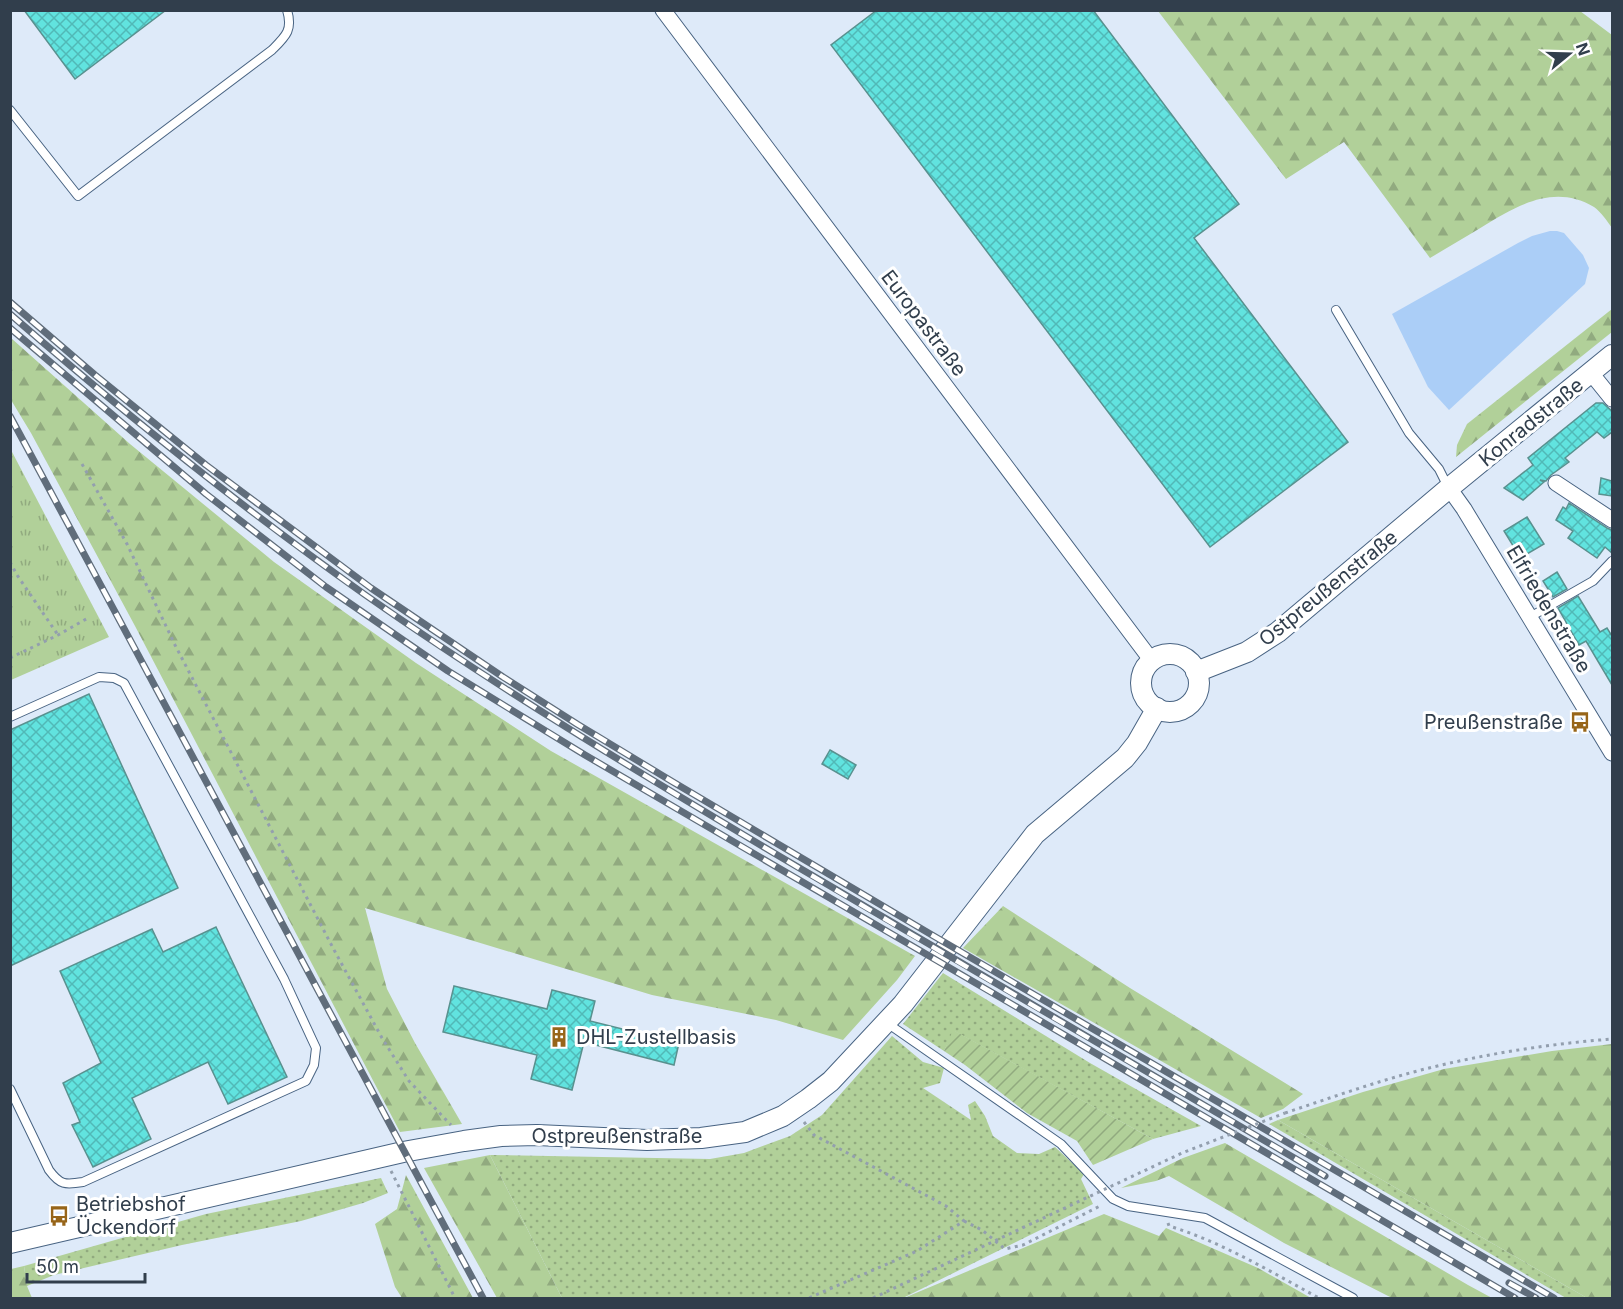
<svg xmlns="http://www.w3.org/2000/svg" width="1623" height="1309" viewBox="0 0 1623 1309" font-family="Inter,sans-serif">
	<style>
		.grass { fill: url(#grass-dots) }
		.forest { fill: url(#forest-firs) }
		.park { fill: url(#park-tufts) }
		.garden { fill: url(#garden-furrows) }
		.water { fill: #abcef7 }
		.building { fill: url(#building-cross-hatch); stroke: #59918f; stroke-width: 1.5 }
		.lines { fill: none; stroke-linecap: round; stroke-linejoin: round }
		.service-casing { stroke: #486382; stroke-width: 10 }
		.minor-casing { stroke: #486382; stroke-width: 17 }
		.tertiary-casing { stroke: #486382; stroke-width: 22 }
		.path { stroke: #939fae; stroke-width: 3; stroke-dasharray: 3 4.5; stroke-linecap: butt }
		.service { stroke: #fff; stroke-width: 8 }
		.minor { stroke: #fff; stroke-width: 15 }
		.tertiary { stroke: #fff; stroke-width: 20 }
		.rail-casing { stroke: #606d7b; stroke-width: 7 }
		.rail { stroke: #fff; stroke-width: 4.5; stroke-dasharray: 14; stroke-linecap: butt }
		.path-bridge { stroke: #939fae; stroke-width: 3; stroke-dasharray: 3 4.5; stroke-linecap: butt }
		.labels { text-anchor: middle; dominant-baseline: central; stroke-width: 6; stroke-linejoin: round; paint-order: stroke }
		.street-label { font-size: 20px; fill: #313e4c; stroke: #fff }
		.poi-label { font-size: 20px; fill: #313e4c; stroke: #fff; text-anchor: start }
	</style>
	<defs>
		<pattern id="grass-dots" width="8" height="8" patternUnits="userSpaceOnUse" patternTransform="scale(1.5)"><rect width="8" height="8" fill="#b1d099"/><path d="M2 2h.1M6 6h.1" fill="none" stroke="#91aa7f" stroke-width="1.8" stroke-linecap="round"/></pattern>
		<pattern id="forest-firs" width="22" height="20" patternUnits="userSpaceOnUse" patternTransform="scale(1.5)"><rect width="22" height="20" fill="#b1d099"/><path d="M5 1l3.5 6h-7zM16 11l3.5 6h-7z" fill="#91aa7f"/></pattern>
		<pattern id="park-tufts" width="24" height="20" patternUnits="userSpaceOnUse" patternTransform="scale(1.5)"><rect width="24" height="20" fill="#b1d099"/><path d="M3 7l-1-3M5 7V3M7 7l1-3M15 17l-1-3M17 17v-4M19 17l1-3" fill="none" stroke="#91aa7f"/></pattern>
		<pattern id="garden-furrows" width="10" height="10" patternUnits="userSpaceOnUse" patternTransform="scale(1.5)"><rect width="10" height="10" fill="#b1d099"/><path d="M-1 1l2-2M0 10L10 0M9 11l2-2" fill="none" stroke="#91aa7f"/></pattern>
		<pattern id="building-cross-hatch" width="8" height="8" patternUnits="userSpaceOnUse" patternTransform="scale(1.5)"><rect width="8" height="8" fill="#61e3df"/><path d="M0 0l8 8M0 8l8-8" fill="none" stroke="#51b9b7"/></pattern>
	</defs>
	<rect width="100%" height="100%" fill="#deeaf9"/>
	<g class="grass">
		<polygon points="943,973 1090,1063 1201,1126 1153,1139 954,1031 944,1051 903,1024"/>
		<polygon points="892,1036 923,1062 944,1068 940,1083 923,1088 971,1120 968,1105 975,1101 985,1116 993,1136 1017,1153 1039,1154 1055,1147 1084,1174 1081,1179 1093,1204 903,1298 562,1298 490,1155 710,1159 744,1153 790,1136 822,1115"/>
		<polygon points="1278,1120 1587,1298 1566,1298 1269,1124"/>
		<polygon points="381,1178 388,1193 363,1203 301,1221 182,1245 54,1275 27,1286 24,1266 206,1214"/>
	</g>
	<g class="forest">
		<path d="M1158,11H1580L1612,35V228C1607,221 1601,212 1594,207C1554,183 1516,206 1482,227C1465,237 1447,248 1430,258L1344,142L1286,179Z"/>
		<polygon points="1612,309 1612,332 1456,457 1457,445 1467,424"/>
		<polygon points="11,338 130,444 274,562 416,663 551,751 915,956 897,980 843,1040 776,1020 652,995 365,908 387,989 415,1043 462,1124 400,1132 135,626 31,433 11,400"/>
		<polygon points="1003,906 1130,988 1303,1094 1283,1109 1261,1118 963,948"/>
		<polygon points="1612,1044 1612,1298 1587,1298 1278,1120 1363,1092 1444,1069 1552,1051"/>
		<polygon points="1225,1143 1468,1285 1492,1298 1392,1298 1284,1243 1169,1176 1156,1181 1121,1188 1183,1158"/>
		<polygon points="490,1155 500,1175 562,1298 497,1298 424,1168"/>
		<polygon points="406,1175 473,1298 402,1298 395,1287 375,1224 397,1209"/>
		<polygon points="1104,1214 1159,1236 1166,1228 1258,1268 1311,1298 904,1298"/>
		<polygon points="24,1266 27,1286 32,1298 11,1298 11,1269"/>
	</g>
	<polygon class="park" points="11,450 109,637 11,680 10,680"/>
	<polygon class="garden" points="953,1030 1153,1139 1093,1165 1077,1141 1027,1113 965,1065 944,1051"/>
	<polygon class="water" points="1550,231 1557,231 1564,233 1583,255 1589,268 1585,284 1449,410 1428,387 1392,314 1518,243 1532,236"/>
	<g class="building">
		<polygon points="24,10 166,10 75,79"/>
		<polygon points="877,10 1093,10 1239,204 1194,238 1348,442 1210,547 831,45"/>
		<polygon points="1596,403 1603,403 1612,411 1612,432 1604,438 1597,432 1565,458 1569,462 1551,475 1546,481 1540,480 1544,482 1523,500 1504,488 1533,465 1528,458"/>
		<polygon points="1601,478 1612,481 1612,496 1599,494"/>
		<polygon points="1569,503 1607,528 1612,530 1612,553 1605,547 1597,558 1568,538 1573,531 1556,520 1563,507 1566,509"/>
		<polygon points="1527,517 1544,544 1527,554 1522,545 1515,549 1504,531"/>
		<polygon points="1557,572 1567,589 1553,597 1543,581"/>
		<polygon points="1578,596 1600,632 1607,628 1612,636 1612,685 1586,641 1579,645 1558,608"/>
		<polygon points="89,694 178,888 10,966 10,730"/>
		<polygon points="830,750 856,765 848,779 822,764"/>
		<polygon points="216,927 287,1077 228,1104 208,1062 132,1098 151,1139 93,1167 72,1125 80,1122 63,1083 101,1063 60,971 152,929 163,952"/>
		<polygon points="454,986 547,1009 552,990 595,1001 590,1021 679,1043 674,1065 584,1042 572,1090 531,1079 537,1055 443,1032"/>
	</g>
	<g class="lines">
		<g class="service-casing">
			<g id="service">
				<path d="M10,110L78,196L272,50C286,36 293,30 287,10"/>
				<polyline points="1336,310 1409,433 1439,469 1448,487"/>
				<polyline points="1530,617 1593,581 1612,561"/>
				<path d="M10,717L99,677L114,678L124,683L284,979L316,1048L314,1065L306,1081L83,1182C65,1185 60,1185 49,1170L10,1089"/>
				<polyline points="887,1023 1061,1144 1113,1199 1128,1206 1205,1218 1353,1298"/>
			</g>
		</g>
		<g class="minor-casing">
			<g id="minor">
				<polyline points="663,10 1152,661"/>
				<polyline points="1591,373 1612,399"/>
				<polyline points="1556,483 1612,520"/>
				<polyline points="1449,488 1464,509 1612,753"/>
			</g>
		</g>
		<g class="tertiary-casing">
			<g id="tertiary">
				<circle cx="1170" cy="683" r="29"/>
				<polyline points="1196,672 1247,652 1278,632 1449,488 1612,355"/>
				<polyline points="10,1243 403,1152 464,1141 501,1136 537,1135 647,1140 701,1138 745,1132 783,1116 808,1099 831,1081 903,1004 1035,834 1125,758 1137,743 1157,708"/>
			</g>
		</g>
		<g class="path">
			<polyline points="82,464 127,544 175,645 333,948 382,1038 409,1081 451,1125"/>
			<polyline points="10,562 17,575 58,635"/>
			<polyline points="10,658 58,635 88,618"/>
			<path d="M1285,1113C1330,1098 1375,1082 1421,1070C1484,1054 1548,1044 1612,1039"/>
			<polyline points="804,1122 814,1135 946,1206 964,1221 917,1251 809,1298"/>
			<polyline points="391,1171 455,1298"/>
			<polyline points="964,1221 982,1230 1005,1249 1023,1245 1102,1205"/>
			<path d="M1168,1223L1169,1226C1222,1242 1271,1272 1319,1298"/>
		</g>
		<use href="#service" class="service"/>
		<use href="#minor" class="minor"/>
		<use href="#tertiary" class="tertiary"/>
		<g class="rail-casing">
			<g id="rail">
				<polyline points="10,302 95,375 206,465 371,588 503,677 577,724 673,782 932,935 1554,1298"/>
				<path d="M10,314C124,413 241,507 364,594C498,688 638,772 779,856C960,964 1143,1069 1325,1176"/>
				<polyline points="10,328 206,494 326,587 448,671 585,755 1515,1298"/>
				<polyline points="10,416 483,1298"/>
				<polyline points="1509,1283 1536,1298"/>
			</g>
		</g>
		<use href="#rail" class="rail"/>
		<polyline class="path-bridge" points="873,1298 1182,1153 1285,1113"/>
	</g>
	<defs>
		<g id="bus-bare" transform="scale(1.62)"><path d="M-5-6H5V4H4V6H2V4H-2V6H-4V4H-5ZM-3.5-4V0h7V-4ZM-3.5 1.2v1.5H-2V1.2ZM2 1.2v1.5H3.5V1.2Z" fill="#976519" stroke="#fff" stroke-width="2.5" paint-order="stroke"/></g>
		<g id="building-bare" transform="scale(1.62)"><path d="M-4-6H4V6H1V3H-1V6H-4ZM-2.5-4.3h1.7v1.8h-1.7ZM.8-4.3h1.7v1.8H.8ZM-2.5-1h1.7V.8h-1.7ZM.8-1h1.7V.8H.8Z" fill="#976519" stroke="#fff" stroke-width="2.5" paint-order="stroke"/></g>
	</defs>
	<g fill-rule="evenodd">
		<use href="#bus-bare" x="1580" y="722"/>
		<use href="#building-bare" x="559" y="1037"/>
		<use href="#bus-bare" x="59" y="1216"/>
	</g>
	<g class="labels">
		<g class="street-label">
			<text transform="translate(924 323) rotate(53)">Europastraße</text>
			<text transform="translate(1531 422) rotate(-39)">Konradstraße</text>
			<text transform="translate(1328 588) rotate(-39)">Ostpreußenstraße</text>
			<text transform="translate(1549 609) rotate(59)">Elfriedenstraße</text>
			<text x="617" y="1136">Ostpreußenstraße</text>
		</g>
		<g class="poi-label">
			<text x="1563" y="722" text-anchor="end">Preußenstraße</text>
			<text x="576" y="1037">DHL-Zustellbasis</text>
			<text x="76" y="1204">Betriebshof<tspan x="76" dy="23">Ückendorf</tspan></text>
		</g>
	</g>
	<rect width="1623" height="1309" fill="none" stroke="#313e4c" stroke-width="24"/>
	<g transform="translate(1569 54) rotate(71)" stroke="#ffffff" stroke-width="4.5" paint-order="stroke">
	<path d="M0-4.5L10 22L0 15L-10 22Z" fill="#313e4c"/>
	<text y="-9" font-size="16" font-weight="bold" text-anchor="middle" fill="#313e4c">N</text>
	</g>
	<path d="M27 1273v9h118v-9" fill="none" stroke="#313e4c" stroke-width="3"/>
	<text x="36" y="1273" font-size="18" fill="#313e4c" stroke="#ffffff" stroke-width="4.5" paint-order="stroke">50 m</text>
</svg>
